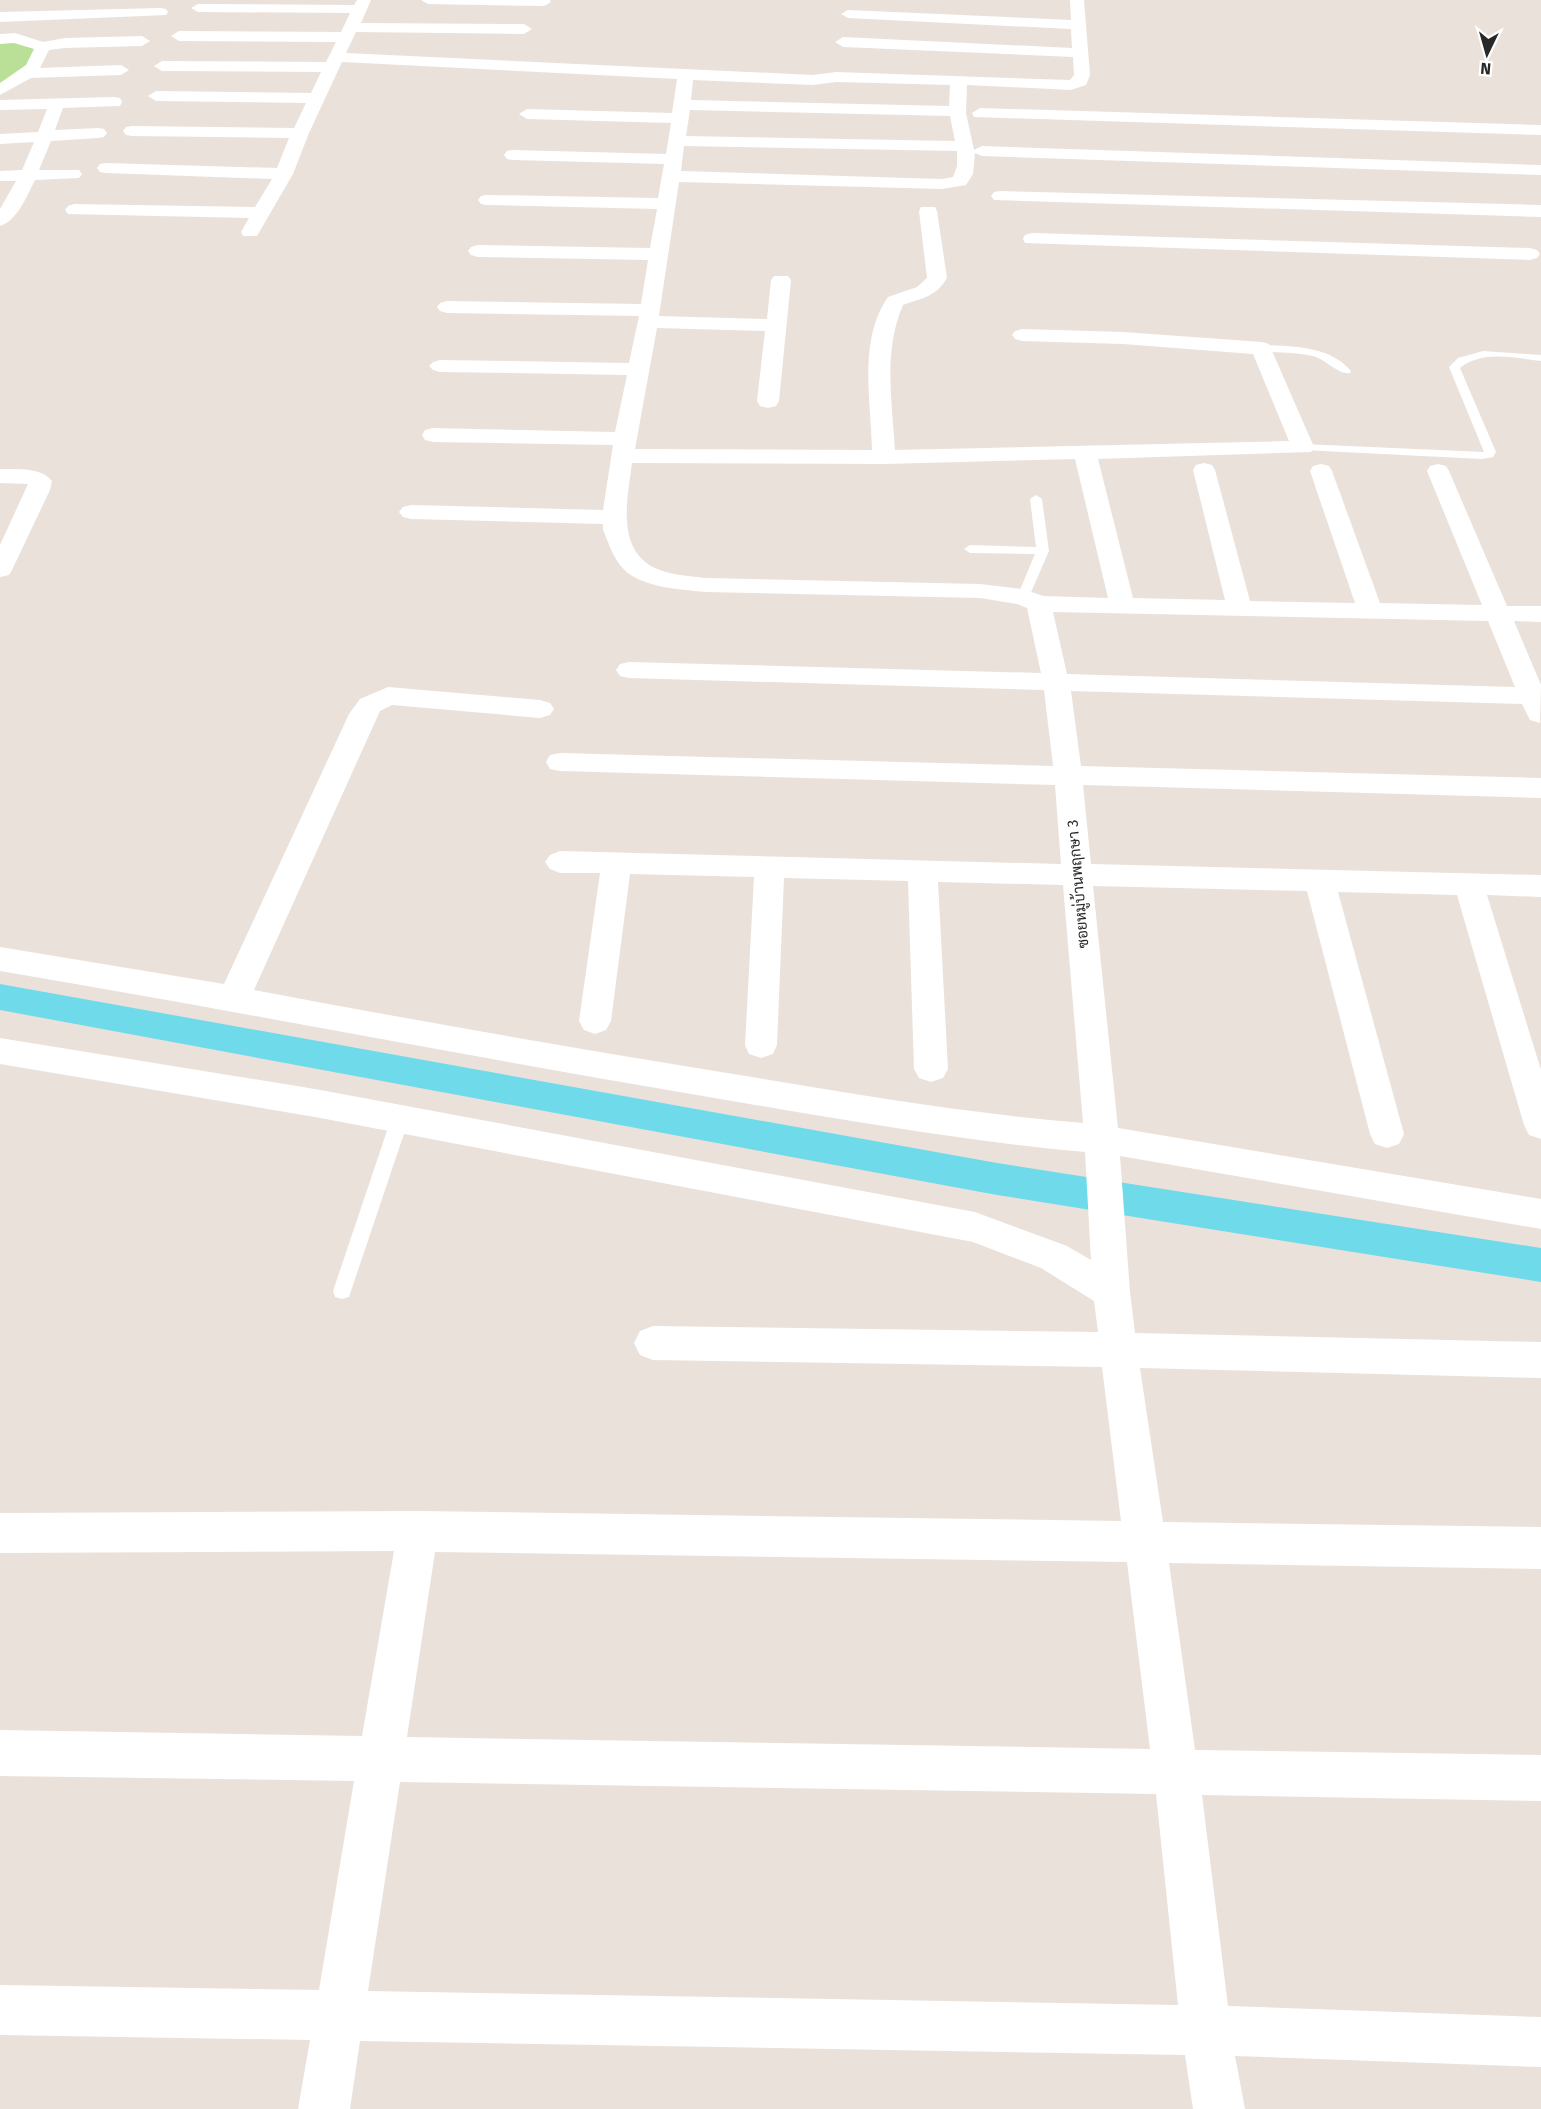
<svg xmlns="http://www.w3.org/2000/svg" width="1541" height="2109" viewBox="0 0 1541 2109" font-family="'Fira Sans',Sarabun,sans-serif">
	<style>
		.green { fill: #badf97 }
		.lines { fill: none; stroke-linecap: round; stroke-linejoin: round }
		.canal { fill: #6fdbea; fill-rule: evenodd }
		.service { fill: #fff; fill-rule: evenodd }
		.minor { fill: #fff; fill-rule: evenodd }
		.labels { text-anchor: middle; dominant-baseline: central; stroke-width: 6; stroke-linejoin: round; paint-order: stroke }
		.street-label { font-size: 15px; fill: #282828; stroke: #fff }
	</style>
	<rect width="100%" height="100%" fill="#eae1da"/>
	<polygon class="green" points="0,39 42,47 29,73 0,90"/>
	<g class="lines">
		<polygon class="canal" points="0,984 997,1163 1541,1248 1541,1282 997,1195 0,1010"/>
		<g class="service">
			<path d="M1262,345C1293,346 1330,346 1351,371L1350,373C1339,375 1327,361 1316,357C1297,351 1277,354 1258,350L1257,348Z"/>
			<path d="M1483,351L1541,355V361C1515,358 1482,350 1460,368L1496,452L1493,457L1482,459L1303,450L1297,447L1303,444L1484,452L1449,367L1458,358Z"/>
			<polygon points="1036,495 1042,499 1049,551 1029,597 1023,601 1017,597 1035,554 970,553 964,549 970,545 1036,547 1030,499"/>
			<polygon points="400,1112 406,1114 409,1119 351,1291 349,1297 342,1299 335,1297 333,1291 391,1119 394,1114"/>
		</g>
		<g class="minor">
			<path d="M357,0H371L361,23L524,24L532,29L524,34L356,32L346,53L813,75L836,72L1070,80L1074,75L1073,57L843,47L835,42L843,37L1072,48L1071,29L848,18L841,14L848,10L1071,20L1070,0H1084L1090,75L1086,85L1071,90L967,85L966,113L974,150L982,146L1541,165V175L982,156L975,153L973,174L966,185L942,189L679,182L659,316L767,319L771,280L774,276H788L791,280L779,401L776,406L768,408L760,406L757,401L765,331L657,328L635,449L872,450C871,401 858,340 888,297L917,287L927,278L919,211L921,207H935L937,211L947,278C936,297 922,298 903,305C883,351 892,401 895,450L1289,441L1253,354L1123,344L1022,341L1015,339L1012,335L1015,331L1022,329L1123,332L1262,342L1269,344L1314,447L1311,452L1098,459L1133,598L1225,600L1193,470L1196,465L1204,463L1212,465L1215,470L1250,601L1355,603L1310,471L1313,466L1321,464L1329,466L1332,471L1380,603L1482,605L1427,471L1430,466L1438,464L1446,466L1449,471L1507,606H1541V622L1514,621L1541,685L1540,723L1530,720L1522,704L1071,691L1081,766L1541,778V798L1083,785L1091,864L1541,875V897L1487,895L1541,1070V1139L1529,1135L1524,1125L1457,895L1338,892L1404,1134L1399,1144L1387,1148L1375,1144L1370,1134L1307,891L1093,886L1118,1128L1541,1199V1229L1120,1156L1130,1292L1135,1333L1541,1342V1378L1140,1368L1163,1522L1541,1527V1569L1169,1563L1195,1750L1541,1755V1801L1202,1795L1228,2006L1541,2017V2067L1235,2056L1245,2109H1193L1185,2055L360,2041L350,2109H298L310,2040L0,2035V1985L319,1990L354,1781L0,1776V1730L362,1736L394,1551L0,1553V1513L418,1511L1121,1521L1102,1367L653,1360L640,1355L634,1343L640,1331L653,1326L1098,1332L1094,1301L1041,1268L973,1242L315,1117L0,1064V1038L315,1089L975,1212L1067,1246L1091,1260L1085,1152C953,1140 822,1116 691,1094C461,1055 231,1010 0,971V947L224,984L349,714L360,699L388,687L540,700L550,703L554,709L550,715L540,718L392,705L380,711L254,990C407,1019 561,1046 715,1071C837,1091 960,1113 1083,1123L1063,885L938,882L948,1069L943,1078L931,1082L919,1078L914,1069L908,881L784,878L777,1045L773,1054L761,1058L749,1054L745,1045L754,877L630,874L611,1021L606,1030L595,1034L584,1030L579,1021L600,873H560L550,869L545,862L550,855L560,851L1061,864L1055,785L560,771L550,769L546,762L550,755L560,753L1053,766L1044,690L629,678L620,676L616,670L620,664L629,662L1041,673L1027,608L1017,604L980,598L705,592C679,589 637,588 620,565C612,555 608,541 603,530V524L411,519L403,517L399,512L403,507L411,505L603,510L613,445L433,442L425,440L422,435L425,430L433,428L615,432L627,375L440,372L433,370L429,366L433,362L440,360L629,363L639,316L447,313L440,311L437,307L440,303L447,301L641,304L648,260L478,257L471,255L468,251L471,247L478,245L650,248L657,209L487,205L481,204L478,200L481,196L487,195L658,198L664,164L513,160L507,159L504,155L507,151L513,150L666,154L671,123L527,119L519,114L527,109L672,113L677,79L342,62L309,133L293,174L257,236H243L241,232L249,218L68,214L65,210L68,206L74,204L255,207L272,179L106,173L100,172L97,168L100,164L106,163L277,168L289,138L132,136L126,135L123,131L126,127L132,126L294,128L306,103L156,101L148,96L156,91L311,93L321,72L162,71L154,66L162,61L326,62L336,42L179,41L171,36L179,31L341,32L350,13L198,12L191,8L198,4L354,5ZM693,80L813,85L836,82L950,85L949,106L691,100ZM690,110L950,116L955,141L686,136ZM684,146L957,151V166L953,177L942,179L681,171ZM1075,459L1108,598L1043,596L1023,589L980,584L705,578C689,576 670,575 655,568C615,549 628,497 632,463L884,464ZM1053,612L1488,621L1515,687L1067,674ZM435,1552L1127,1562L1150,1749L407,1737ZM400,1782L1156,1794L1178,2005L368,1991Z"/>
			<polygon points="421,0 550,0 551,2 544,6 428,4"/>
			<polygon points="161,8 166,9 168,12 166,15 0,22 0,12"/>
			<polygon points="15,33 43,42 65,38 142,36 150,41 142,46 65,48 49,50 40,68 121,65 129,70 121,75 31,78 0,95 0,83 26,65 34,49 14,43 0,44 0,34"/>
			<path d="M114,97L120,98L122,102L120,106L63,108L55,130L98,128L104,129L107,133L104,137L98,138L51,141L39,170H79L82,174L79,178L35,180C27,196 17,221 0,226V209L16,181H0V171L22,170L34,142L0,144V134L38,132L47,109L0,110V100Z"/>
			<polygon points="980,108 1541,125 1541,135 974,117 972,113"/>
			<polygon points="1000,191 1541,205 1541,217 994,200 991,196 994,192"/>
			<polygon points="1032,233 1530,248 1537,250 1540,254 1537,258 1530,260 1025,243 1023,239 1025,235"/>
			<path d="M0,469C16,469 42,467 52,481L50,490L12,570L9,575L0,577V545L28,484L0,483Z"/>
		</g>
	</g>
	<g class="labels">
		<g class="street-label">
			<text transform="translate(1078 884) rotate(-95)">ซอยหมู่บ้านพฤกษา 3</text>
		</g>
	</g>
	<g transform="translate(1487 54) rotate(185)" stroke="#ffffff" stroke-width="4.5" paint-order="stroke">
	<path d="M0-4.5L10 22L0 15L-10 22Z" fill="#282828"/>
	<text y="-9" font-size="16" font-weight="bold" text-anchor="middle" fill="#282828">N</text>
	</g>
</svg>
